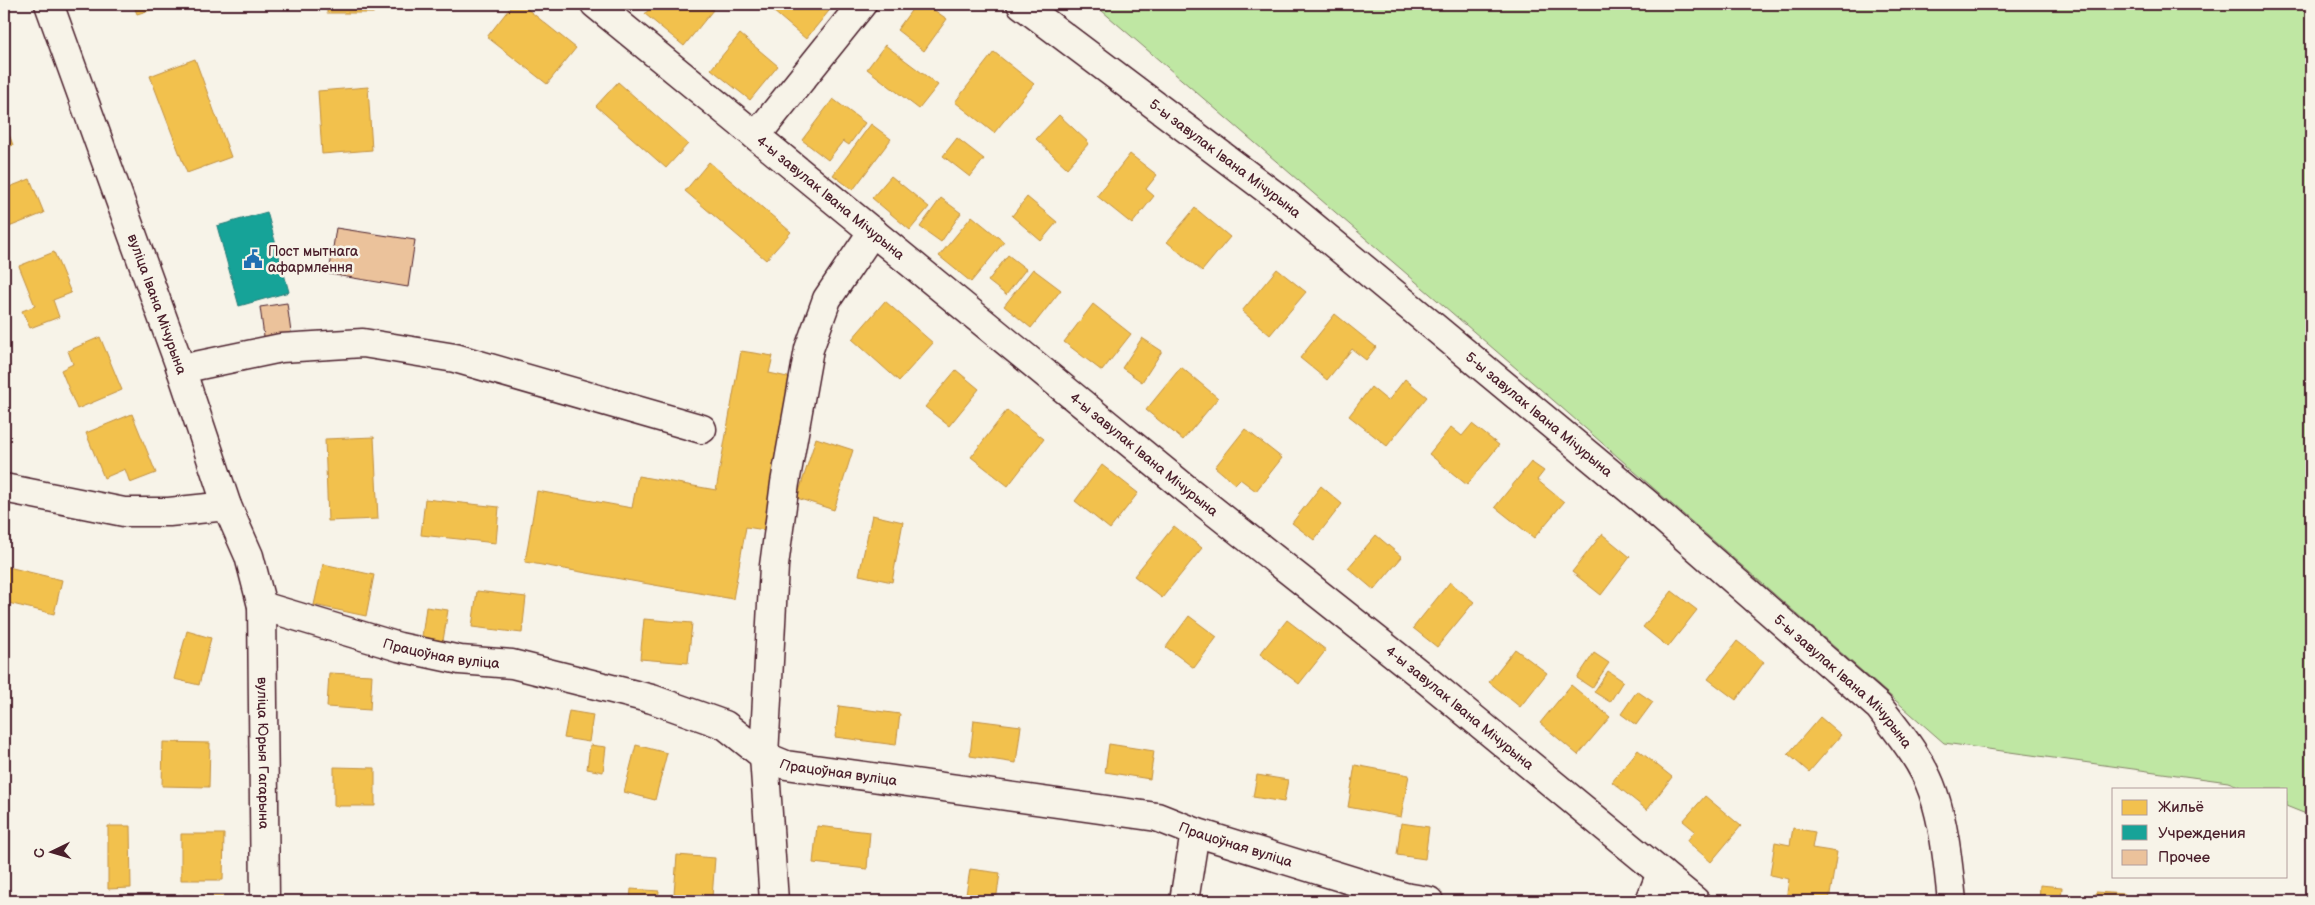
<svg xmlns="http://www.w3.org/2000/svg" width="2315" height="905" viewBox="0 0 2315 905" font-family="'Balsamiq Sans',sans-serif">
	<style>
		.green { fill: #bfe7a3; stroke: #848367 }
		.homes { fill: #f2c14e; stroke: #c09044 }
		.public { fill: #17a398; stroke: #267b77 }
		.building { fill: #ebc29b; stroke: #4a1f2b }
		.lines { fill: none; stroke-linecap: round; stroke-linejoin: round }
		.minor-casing { stroke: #4a1f2b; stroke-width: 31 }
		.minor { stroke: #f7f3e8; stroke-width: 28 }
		.labels { text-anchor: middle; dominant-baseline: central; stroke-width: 5; stroke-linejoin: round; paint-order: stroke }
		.street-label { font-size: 14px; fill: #4a1f2b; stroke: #f7f3e8 }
		.poi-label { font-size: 14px; fill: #4a1f2b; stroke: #f7f3e8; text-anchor: start }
	</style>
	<rect width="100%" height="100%" fill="#f7f3e8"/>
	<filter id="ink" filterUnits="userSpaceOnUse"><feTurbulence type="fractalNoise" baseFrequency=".02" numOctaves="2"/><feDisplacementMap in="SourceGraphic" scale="10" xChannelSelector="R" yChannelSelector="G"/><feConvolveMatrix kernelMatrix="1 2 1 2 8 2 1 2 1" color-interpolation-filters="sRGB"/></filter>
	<g filter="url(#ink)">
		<polygon class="green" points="1094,4 2311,4 2311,816 2286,806 2286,789 2246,789 2228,782 1944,743 1561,407"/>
		<g class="homes">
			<polygon points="133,4 170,4 137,14"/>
			<rect x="327" y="4" width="46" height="9"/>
			<polygon points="513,4 521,4 576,48 547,84 487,37"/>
			<polygon points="653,4 705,4 713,10 684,46 645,14"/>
			<polygon points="779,4 831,4 833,6 806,39 773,11"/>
			<polygon points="916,4 925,4 947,19 924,51 897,30"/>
			<polygon points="740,34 778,66 750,100 711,69"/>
			<polygon points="885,45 938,85 919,109 867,69"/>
			<polygon points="994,52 1034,84 994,133 955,102"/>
			<polygon points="195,59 231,157 187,173 150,76"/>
			<polygon points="618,82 688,144 666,168 596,106"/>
			<polygon points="368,87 372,150 322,154 318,91"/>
			<polygon points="833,99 865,123 849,145 843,141 828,160 802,140"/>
			<polygon points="1059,115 1089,143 1067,168 1036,139"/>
			<polygon points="4,121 13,145 4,149"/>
			<polygon points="871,124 891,139 853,190 833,175"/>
			<polygon points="957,138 984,159 970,177 943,156"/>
			<polygon points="1130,154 1157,175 1146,189 1154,196 1132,224 1097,196"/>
			<polygon points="709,162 791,232 766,260 685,191"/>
			<polygon points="891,176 929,207 910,230 872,198"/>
			<polygon points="30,179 44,213 4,229 4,189"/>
			<polygon points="1027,197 1057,222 1041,241 1012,216"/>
			<polygon points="941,198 961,213 941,242 920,227"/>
			<polygon points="1195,208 1230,237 1202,271 1167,242"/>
			<polygon points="972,216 1004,242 971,282 939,256"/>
			<polygon points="54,252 71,293 53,300 59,317 30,328 22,311 35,306 19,266"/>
			<polygon points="1008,255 1026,269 1006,295 988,281"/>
			<polygon points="1033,269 1061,290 1031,328 1004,306"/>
			<polygon points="1277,269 1306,292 1270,335 1242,311"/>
			<polygon points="885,301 933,343 899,381 852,339"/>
			<polygon points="1093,304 1131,334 1102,371 1064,342"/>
			<polygon points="1335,314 1376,347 1366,360 1352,349 1327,380 1300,358"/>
			<polygon points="100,337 122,390 77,409 61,370 73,364 68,351"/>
			<polygon points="1142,338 1162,351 1142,382 1122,368"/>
			<polygon points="741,351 773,356 769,373 792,378 765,530 746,527 733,599 525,562 537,491 632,508 638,476 716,490"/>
			<polygon points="1181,367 1218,398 1183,440 1146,410"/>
			<polygon points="956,370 979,389 949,426 925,407"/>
			<polygon points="1405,379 1427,397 1387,446 1349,416 1371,387 1388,401"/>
			<polygon points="1007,410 1044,439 1008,486 971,457"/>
			<polygon points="132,414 156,473 130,483 125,469 104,478 86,433"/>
			<polygon points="1472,424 1499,445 1467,485 1429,454 1451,427 1462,436"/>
			<polygon points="1245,429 1282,458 1256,491 1240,479 1235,484 1215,467"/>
			<polygon points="374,437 378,519 328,521 325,439"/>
			<polygon points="816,438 853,450 834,510 797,498"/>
			<polygon points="1531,462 1544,471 1537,480 1564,502 1534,538 1495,507"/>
			<polygon points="1102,465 1138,493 1110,529 1075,501"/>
			<polygon points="1321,486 1342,504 1314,540 1292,523"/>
			<polygon points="425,499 499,507 496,543 421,535"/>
			<polygon points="872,515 903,522 892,582 859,575"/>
			<polygon points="1174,526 1202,548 1162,598 1134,576"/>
			<polygon points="1602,534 1630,557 1601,595 1572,572"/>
			<polygon points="1376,535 1402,557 1374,590 1348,568"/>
			<polygon points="323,564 374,575 366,616 314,605"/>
			<polygon points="4,566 62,580 54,614 4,602"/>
			<polygon points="1450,582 1474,602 1437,647 1413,628"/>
			<polygon points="477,591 526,597 522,633 472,627"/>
			<polygon points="1672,591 1697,610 1668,647 1643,627"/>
			<polygon points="426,607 448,610 443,641 422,637"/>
			<polygon points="1189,616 1217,637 1194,668 1166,647"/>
			<polygon points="644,619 692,623 688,663 640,659"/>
			<polygon points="1287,620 1326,650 1299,684 1260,654"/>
			<polygon points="187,631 211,638 199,685 174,679"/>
			<polygon points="1737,641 1764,662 1736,700 1708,679"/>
			<polygon points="1515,649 1547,673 1520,707 1489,682"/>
			<polygon points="1594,653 1609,663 1592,688 1577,678"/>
			<polygon points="1608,671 1623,681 1610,702 1594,692"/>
			<polygon points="329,673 372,675 370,710 327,707"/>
			<polygon points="1571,685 1610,717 1578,755 1540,723"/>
			<polygon points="1637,691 1653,702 1636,725 1621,714"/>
			<polygon points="839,706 900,714 896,745 835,737"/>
			<polygon points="569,711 593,715 589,742 564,738"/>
			<polygon points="1820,717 1841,735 1809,772 1788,754"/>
			<polygon points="974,720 1021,726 1016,763 970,756"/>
			<polygon points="163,742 210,743 209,787 162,786"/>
			<polygon points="1109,744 1154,751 1150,779 1105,772"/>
			<polygon points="590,745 606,747 603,772 587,769"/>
			<polygon points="636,745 667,753 655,800 624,792"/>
			<polygon points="1638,750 1672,777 1647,810 1612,782"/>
			<polygon points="1355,765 1409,775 1401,817 1348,807"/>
			<polygon points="334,767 375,768 375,806 334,806"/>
			<polygon points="1257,775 1288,780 1284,802 1253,797"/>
			<polygon points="1705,796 1741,826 1711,862 1687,841 1695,831 1683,821"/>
			<polygon points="1401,823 1429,827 1425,859 1397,855"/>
			<polygon points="108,826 130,826 131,888 108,889"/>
			<polygon points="817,826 870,832 867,869 813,863"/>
			<polygon points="1793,828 1815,832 1812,848 1837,852 1829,901 1786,900 1789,879 1770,875 1775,842 1790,845"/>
			<polygon points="181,834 224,834 223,880 181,880"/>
			<polygon points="677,855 715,858 712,898 674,894"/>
			<polygon points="970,869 1000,873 996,901 965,901"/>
			<polygon points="2040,885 2062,887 2061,901 2063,901 2039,901"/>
			<polygon points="631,889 659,891 658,901 630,901"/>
			<polygon points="2096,892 2125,894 2124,901 2096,901"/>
			<polygon points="183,895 234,897 234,901 182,901"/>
			<polygon points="670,895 700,899 699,901 669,901"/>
		</g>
		<polygon class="public" points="267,212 289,292 239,306 217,226"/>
		<g class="building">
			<polygon points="336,228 415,240 408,287 329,274"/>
			<polygon points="287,303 292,340 265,344 260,307"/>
		</g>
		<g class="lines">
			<g class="minor-casing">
				<g id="minor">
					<path id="s1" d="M49,4L181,369L227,506L249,556L262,606L265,901"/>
					<path id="s2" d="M595,4L1185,488L1417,672L1695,901"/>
					<path id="s3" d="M1021,4L1285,203L1646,503L1879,707C1899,733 1922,760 1933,792C1945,827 1948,865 1952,901"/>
					<polyline points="756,136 862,4"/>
					<polyline points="181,369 281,348 363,343 455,358 702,429"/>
					<polyline points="4,488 124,512 169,512 227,506"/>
					<path id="s4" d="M262,606L399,647L460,660L512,664L652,699L725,725L764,756L786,765L1157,817L1195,832L1405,897L1429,901"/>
					<polyline points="774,901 764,756 774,566 785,483 809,349 827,299 873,231"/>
					<polyline points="1184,901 1195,832"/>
					<polyline points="1650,901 1661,873"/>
				</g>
			</g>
			<use href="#minor" class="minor"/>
		</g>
	</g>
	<defs>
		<g id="civic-bare" transform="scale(1.5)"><path d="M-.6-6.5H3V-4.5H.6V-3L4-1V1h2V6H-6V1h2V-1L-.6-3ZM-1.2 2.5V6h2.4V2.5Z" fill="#1f6fb2" stroke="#f7f3e8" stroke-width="2.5" paint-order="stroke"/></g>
	</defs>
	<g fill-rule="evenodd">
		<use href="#civic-bare" x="253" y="259"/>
	</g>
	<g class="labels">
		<g class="street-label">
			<text stroke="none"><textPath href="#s3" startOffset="256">5-ы завулак Івана Мічурына</textPath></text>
			<text stroke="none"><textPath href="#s2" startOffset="305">4-ы завулак Івана Мічурына</textPath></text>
			<text stroke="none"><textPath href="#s1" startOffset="319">вуліца Івана Мічурына</textPath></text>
			<text stroke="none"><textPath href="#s3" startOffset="661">5-ы завулак Івана Мічурына</textPath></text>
			<text stroke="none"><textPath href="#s2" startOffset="710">4-ы завулак Івана Мічурына</textPath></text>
			<text stroke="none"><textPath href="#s4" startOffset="186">Працоўная вуліца</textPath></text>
			<text stroke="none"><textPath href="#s3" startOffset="1066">5-ы завулак Івана Мічурына</textPath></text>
			<text stroke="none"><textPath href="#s2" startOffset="1115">4-ы завулак Івана Мічурына</textPath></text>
			<text stroke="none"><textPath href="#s1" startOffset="786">вуліца Юрыя Гагарына</textPath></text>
			<text stroke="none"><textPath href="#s4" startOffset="606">Працоўная вуліца</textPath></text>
			<text stroke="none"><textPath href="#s4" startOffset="1011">Працоўная вуліца</textPath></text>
		</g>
		<g class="poi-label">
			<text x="268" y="251">Пост мытнага<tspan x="268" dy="16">афармлення</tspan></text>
		</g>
	</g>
	<rect width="2315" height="905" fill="none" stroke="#f7f3e8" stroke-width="20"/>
	<rect x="10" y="10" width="2295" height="885" fill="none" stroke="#4a1f2b" stroke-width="2" filter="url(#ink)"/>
	<rect x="2112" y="788" width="175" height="90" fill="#f7f3e8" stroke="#b29e9c"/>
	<rect x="2122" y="800" width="25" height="15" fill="#f2c14e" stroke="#b29e9c"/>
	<text x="2158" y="812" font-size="15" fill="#4a1f2b">Жильё</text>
	<rect x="2122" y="825" width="25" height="15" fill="#17a398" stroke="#b29e9c"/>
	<text x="2158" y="838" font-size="15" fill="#4a1f2b">Учреждения</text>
	<rect x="2122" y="850" width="25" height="15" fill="#ebc29b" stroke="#b29e9c"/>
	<text x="2158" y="862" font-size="15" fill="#4a1f2b">Прочее</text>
	<g transform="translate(52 852) rotate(265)" stroke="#f7f3e8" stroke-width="4" paint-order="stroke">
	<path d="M0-4L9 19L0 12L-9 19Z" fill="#4a1f2b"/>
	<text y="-8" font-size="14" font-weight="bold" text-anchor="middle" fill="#4a1f2b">С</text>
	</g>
</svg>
